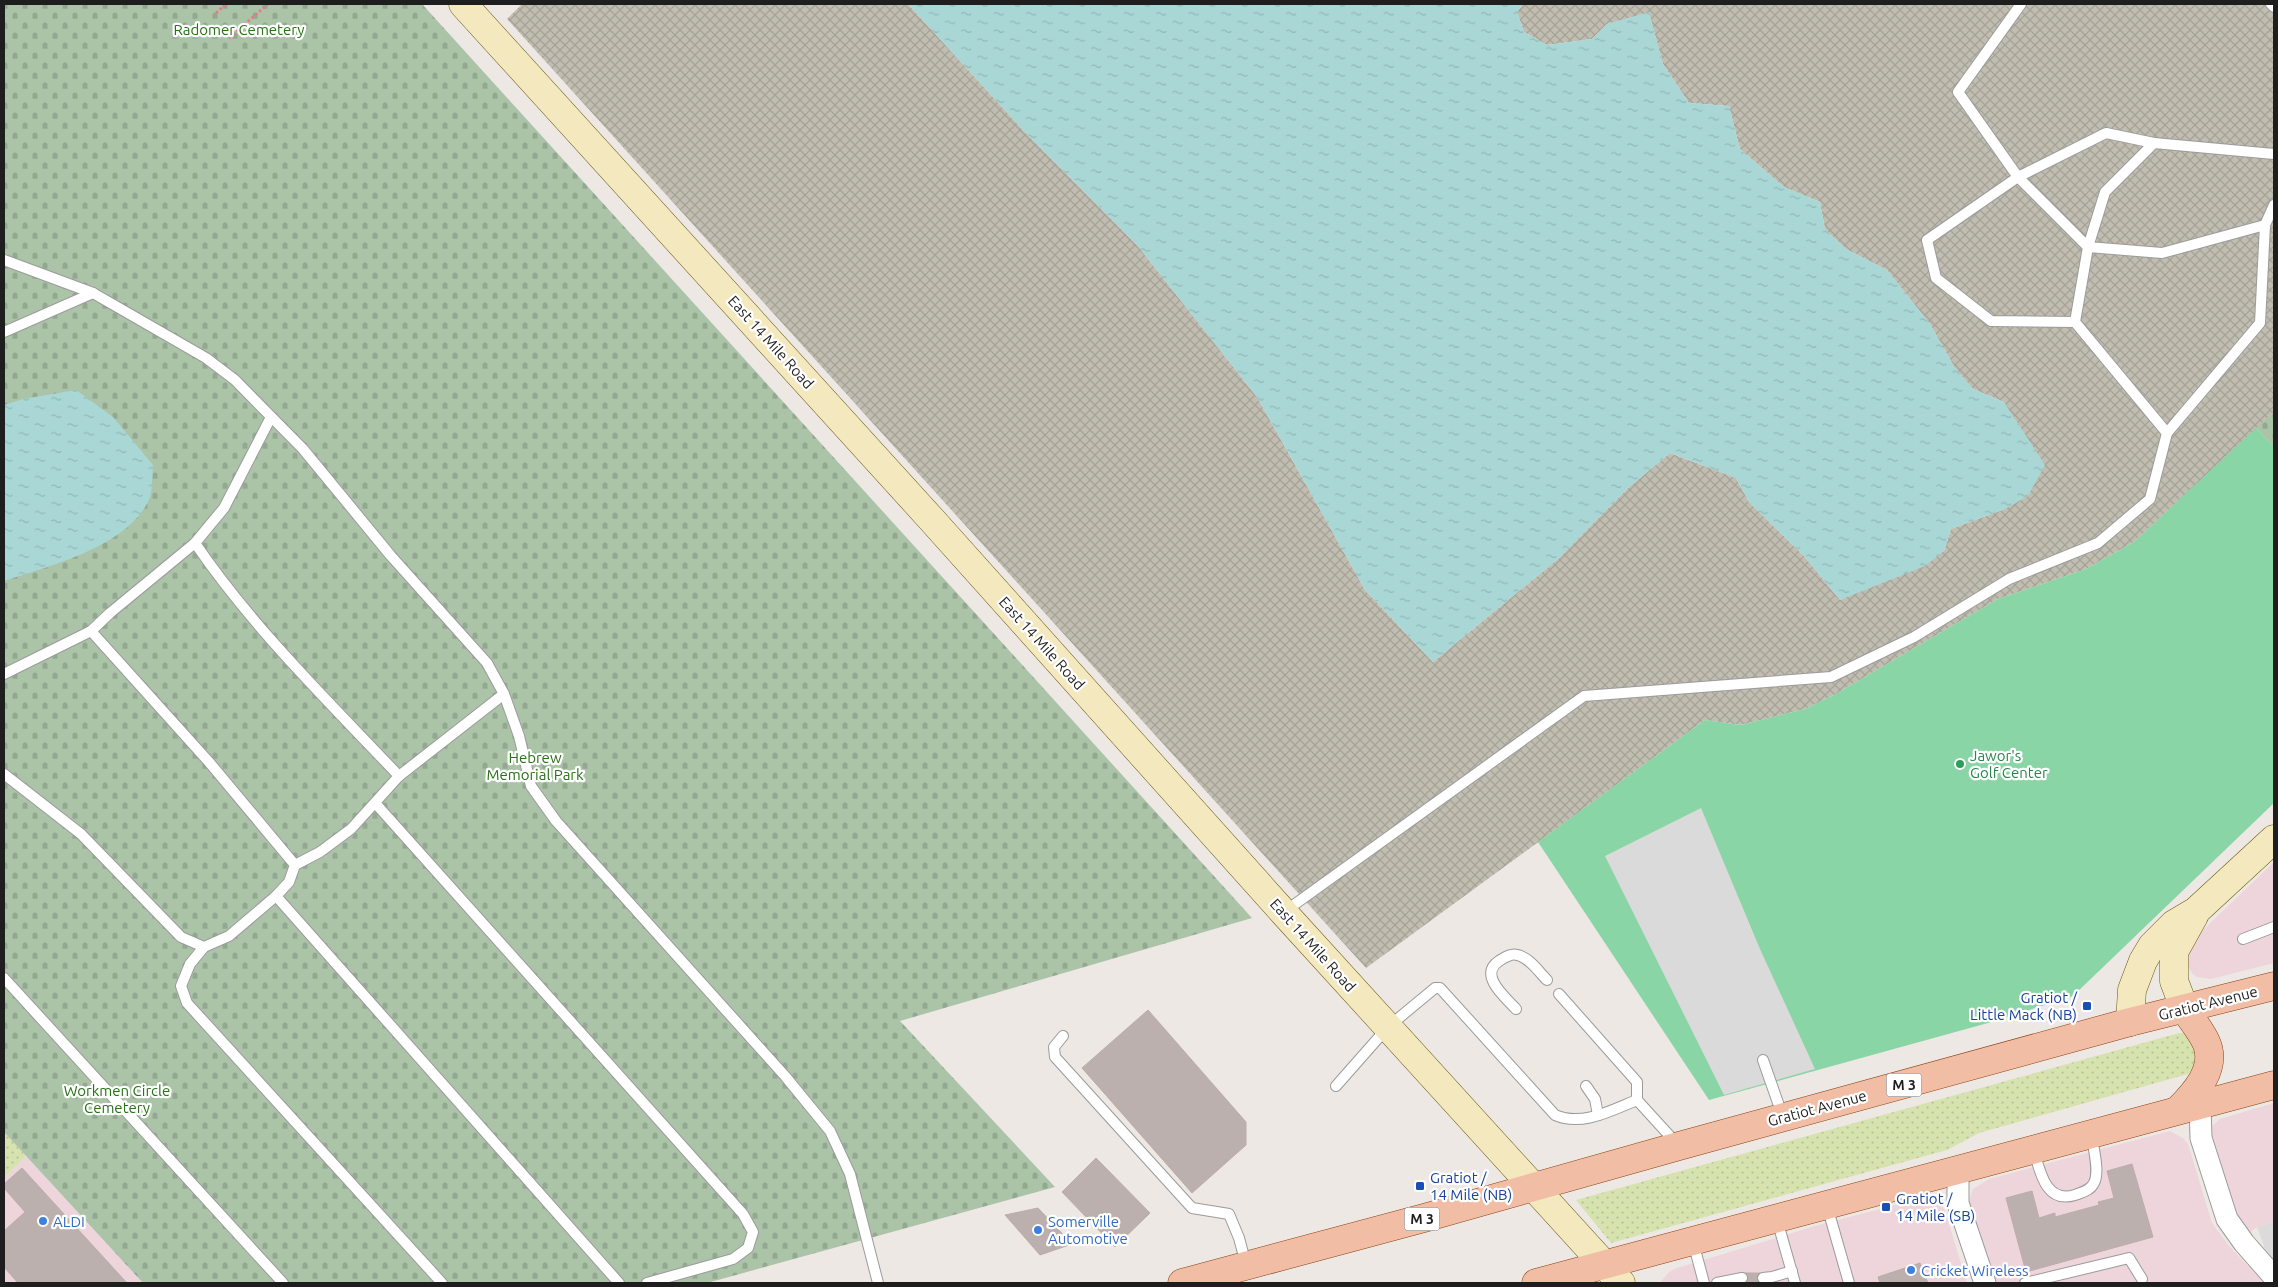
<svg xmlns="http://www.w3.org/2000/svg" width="2278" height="1287" viewBox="0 0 2278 1287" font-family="Ubuntu,sans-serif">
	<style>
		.residential { fill: #dcdbdb }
		.commercial { fill: #edd5db }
		.construction { fill: url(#construction-cross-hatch) }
		.grass { fill: url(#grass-dots) }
		.cemetery { fill: url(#cemetery-stones) }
		.pitch { fill: #8ad5a5 }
		.parking { fill: #dadada }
		.water { fill: url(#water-ripples) }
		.building { fill: #bbb0ae; stroke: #beaca9 }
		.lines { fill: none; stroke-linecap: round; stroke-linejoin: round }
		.lane-casing { stroke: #9b9b9b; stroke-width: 12 }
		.street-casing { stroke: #9b9b9b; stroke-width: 23 }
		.secondary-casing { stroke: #6a5c10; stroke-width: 29 }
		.primary-casing { stroke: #88410f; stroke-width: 29 }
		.path { stroke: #eb788a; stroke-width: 3; stroke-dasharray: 2.5 2.5; stroke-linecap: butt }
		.lane { stroke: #fff; stroke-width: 10 }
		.street { stroke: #fff; stroke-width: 21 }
		.secondary { stroke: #f3e8be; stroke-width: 28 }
		.primary { stroke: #f2bda5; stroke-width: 28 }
		.leisure-dot { fill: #2e9e5b; stroke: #fff; stroke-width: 2 }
		.transit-dot { fill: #1a4fb4; stroke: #fff; stroke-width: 2 }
		.shop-dot { fill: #3f7fe0; stroke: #fff; stroke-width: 2 }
		.labels { text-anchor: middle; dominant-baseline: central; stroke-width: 4.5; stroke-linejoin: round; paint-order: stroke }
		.shield { fill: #fff; stroke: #626262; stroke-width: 1 }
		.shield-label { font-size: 14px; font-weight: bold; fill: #1e1e1e }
		.park-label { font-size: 15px; fill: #277116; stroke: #fff }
		.street-label { font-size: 15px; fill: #1e1e1e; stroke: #fff }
		.leisure-label { font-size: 15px; fill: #27864d; stroke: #fff; text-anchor: start }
		.transit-label { font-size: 15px; fill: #164399; stroke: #fff; text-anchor: start }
		.shop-label { font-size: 15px; fill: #366cbe; stroke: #fff; text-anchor: start }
	</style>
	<defs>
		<pattern id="construction-cross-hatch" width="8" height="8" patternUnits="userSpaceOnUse" patternTransform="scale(1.25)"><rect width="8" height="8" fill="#c1bdb1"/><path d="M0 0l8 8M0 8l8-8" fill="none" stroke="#a5a298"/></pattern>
		<pattern id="grass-dots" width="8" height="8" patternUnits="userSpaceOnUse" patternTransform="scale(1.25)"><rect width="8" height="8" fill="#d6e3af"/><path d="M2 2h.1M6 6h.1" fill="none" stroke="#b7c296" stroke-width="1.8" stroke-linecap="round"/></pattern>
		<pattern id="cemetery-stones" width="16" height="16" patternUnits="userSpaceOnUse" patternTransform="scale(1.25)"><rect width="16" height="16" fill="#abc4a8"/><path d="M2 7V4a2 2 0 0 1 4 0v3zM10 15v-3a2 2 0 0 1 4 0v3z" fill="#93a890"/></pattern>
		<pattern id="water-ripples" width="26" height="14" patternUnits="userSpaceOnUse" patternTransform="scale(1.25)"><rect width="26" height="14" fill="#a9d7d5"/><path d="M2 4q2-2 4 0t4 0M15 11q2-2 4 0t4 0" fill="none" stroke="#91b8b6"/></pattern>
	</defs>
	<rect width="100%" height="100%" fill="#eee8e5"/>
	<polygon class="residential" points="2274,1222 2274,1274 2257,1227"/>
	<g class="commercial">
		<polygon points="2274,862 2274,963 2211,979 2197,977 2192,973 2187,965 2187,956 2200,933"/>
		<polygon points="2274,1103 2274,1222 2257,1227 2249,1233 2232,1211 2212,1146 2211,1127 2220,1119"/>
		<polygon points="2170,1131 2183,1138 2188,1144 2212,1223 2230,1247 2264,1283 1991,1283 1968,1205 1973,1189 1989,1179"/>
		<polygon points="26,1156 143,1283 4,1283 4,1178"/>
		<polygon points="1926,1197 1940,1202 1945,1211 1967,1283 1660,1283 1668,1273 1674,1269 1815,1226"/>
	</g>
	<polygon class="construction" points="522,4 908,4 1022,129 1137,245 1257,397 1365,590 1433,662 1558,559 1628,488 1670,453 1736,478 1749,502 1804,556 1840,600 1944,551 1951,529 2005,509 2004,402 1973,389 1955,368 1930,324 1887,270 1846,249 1825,229 1820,202 1784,187 1740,149 1729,106 1689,103 1663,64 1649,13 1607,24 1592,39 1547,45 1524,32 1517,12 1523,4 2274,4 2274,412 2134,542 2086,569 1998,599 1834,695 1805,709 1741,725 1705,720 1366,968 507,19"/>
	<g class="grass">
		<polygon points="2179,1033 2189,1034 2198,1064 2188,1074 1979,1133 1947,1150 1611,1243 1576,1200"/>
		<polygon points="4,1132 26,1156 4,1178"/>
	</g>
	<g class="cemetery">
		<polygon points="4,4 422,4 1252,918 900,1021 1055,1187 707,1283 143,1283 4,1132"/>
		<polygon points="2274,412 2274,447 2256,428"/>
	</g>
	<polygon class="pitch" points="2256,428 2274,447 2274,803 2073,996 1988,1023 1709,1100 1538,842 1705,720 1741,725 1805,709 1834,695 1998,599 2086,569 2134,542"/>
	<polygon class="parking" points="1701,808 1760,949 1815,1069 1724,1095 1605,856"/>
	<g class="water">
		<polygon points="908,4 1523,4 1517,12 1524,32 1547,45 1592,39 1607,24 1649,12 1663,64 1689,103 1729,106 1740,149 1784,187 1820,202 1825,229 1846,249 1887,270 1930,324 1955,368 1973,389 2004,402 2045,465 2028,496 2005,509 1951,529 1944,551 1925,566 1840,600 1804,556 1749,502 1736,478 1670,453 1628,488 1558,559 1433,662 1365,590 1257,397 1137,245 1022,129"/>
		<path d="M76,390L113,417L153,465C152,475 153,493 148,502C124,548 49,566 4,581V405L23,399Z"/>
	</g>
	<g class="building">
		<polygon points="1148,1010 1246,1122 1246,1145 1192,1193 1082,1068"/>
		<polygon points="1096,1158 1150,1213 1115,1247 1062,1192"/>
		<polygon points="2132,1164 2153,1237 2026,1272 2006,1198 2032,1191 2039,1218 2055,1213 2055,1217 2099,1205 2098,1202 2114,1198 2107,1171"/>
		<polygon points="22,1168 127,1283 18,1283 4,1267 4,1231 25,1212 4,1188 4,1184"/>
		<polygon points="1038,1208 1072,1244 1040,1255 1005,1215"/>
		<polygon points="1920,1263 1928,1283 1880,1283 1878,1277"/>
		<polygon points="1742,1273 1763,1273 1762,1283 1742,1283"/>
	</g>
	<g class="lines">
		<g class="lane-casing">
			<g id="lane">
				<polyline points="2021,4 1958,92 2018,177 2106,133 2154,143"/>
				<polyline points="2271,4 2274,7"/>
				<polyline points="2265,225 2162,253 2088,247 2105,192 2154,143 2274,154"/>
				<polyline points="4,260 93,293 206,358 235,380 303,449 391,556 487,663 504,694 519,736 531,786 556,821 785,1076 830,1131 850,1174 878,1283"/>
				<polyline points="4,332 93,293"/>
				<polyline points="2167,433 2260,323 2265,225 2274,205"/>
				<path d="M195,543C252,627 330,703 399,776"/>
				<polyline points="91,631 209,762 295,865"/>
				<polyline points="4,674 91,631 110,613 195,543 224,508 271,417"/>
				<polyline points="4,774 81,834 181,937 204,947 229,936 276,896 289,882 295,865 320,852 351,829 399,776 504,694"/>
				<polyline points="376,804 743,1214 753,1232 748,1248 733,1259 647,1283"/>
				<polyline points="276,896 619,1283"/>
				<polyline points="1284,912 1584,696 1831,677 1914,637 2009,579 2098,543 2150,499 2167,433 2075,322 1991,321 1936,278 1927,240 2018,177 2088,247 2075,322"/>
				<polyline points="2243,939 2274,927"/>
				<polyline points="204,947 190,964 181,986 187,1003 442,1283"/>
				<polyline points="4,978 283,1283"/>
				<polyline points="1559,994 1637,1082 1637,1100"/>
				<path d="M1516,1009C1505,997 1478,975 1499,961C1504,958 1511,953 1517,955C1529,957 1539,972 1547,980"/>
				<polyline points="1063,1036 1054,1047 1055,1057 1192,1208 1229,1214 1239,1238 1246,1264"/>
				<polyline points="1763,1060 1783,1117"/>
				<path d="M1336,1086L1388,1027L1435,988H1440L1555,1115C1582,1127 1612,1110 1637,1100L1678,1145"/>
				<polyline points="1586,1086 1595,1099 1598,1115"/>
				<path d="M2034,1151C2040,1172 2046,1204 2075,1195C2082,1192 2090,1191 2094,1183C2100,1171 2093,1149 2092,1136"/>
				<polyline points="1827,1206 1849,1283"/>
				<polyline points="1777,1220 1795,1283"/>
				<polyline points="1693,1242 1704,1283"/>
				<polyline points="1763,1278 1772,1277 1792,1271"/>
				<polyline points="1717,1283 1742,1278"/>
				<polyline points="2025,1283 2129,1258 2142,1279"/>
			</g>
		</g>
		<g class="street-casing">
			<g id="street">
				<polyline points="2200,1105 2201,1138 2227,1219 2244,1243 2274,1277"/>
				<polyline points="1958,1171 1958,1203 1985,1283"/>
			</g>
		</g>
		<g class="secondary-casing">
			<g id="secondary">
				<polyline points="463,4 932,520 1284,913 1621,1283"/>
				<polyline points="2185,1010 2174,981 2174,952 2194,916"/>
				<polyline points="2130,1022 2132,990 2143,961 2152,946 2174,924 2196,911 2274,839"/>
			</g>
		</g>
		<g class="primary-casing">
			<g id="primary">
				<path d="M2178,1110C2195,1093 2218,1068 2206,1042C2201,1031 2192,1020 2185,1010"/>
				<polyline points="1182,1283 1424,1218 1679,1146 2130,1022 2274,986"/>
				<polyline points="1536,1283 2274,1085"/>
			</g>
		</g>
		<g class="path">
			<polyline points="216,13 226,4"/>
			<polyline points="229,38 268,4"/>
		</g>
		<use href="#lane" class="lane"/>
		<use href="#street" class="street"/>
		<use href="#secondary" class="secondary"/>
		<use href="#primary" class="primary"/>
	</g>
	<circle class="leisure-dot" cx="1960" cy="764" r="5"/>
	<g class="transit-dot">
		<rect x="2082" y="1001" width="10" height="10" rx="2.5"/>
		<rect x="1415" y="1181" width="10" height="10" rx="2.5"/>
		<rect x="1881" y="1202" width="10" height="10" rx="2.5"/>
	</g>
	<g class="shop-dot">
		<circle cx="43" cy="1221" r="5"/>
		<circle cx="1038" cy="1230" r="5"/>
		<circle cx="1911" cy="1270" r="5"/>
	</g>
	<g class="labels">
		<g class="shield">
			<rect x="1886.5" y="1073.5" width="35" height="23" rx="4"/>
			<rect x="1404.5" y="1207.5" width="35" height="23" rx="4"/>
		</g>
		<g class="shield-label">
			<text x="1904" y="1085">M 3</text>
			<text x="1422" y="1219">M 3</text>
		</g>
		<g class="park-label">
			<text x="239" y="29">Radomer Cemetery</text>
			<text x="535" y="757">Hebrew<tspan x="535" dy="17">Memorial Park</tspan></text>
			<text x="117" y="1090">Workmen Circle<tspan x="117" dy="17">Cemetery</tspan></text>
		</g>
		<g class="street-label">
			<text transform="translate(771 342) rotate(48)">East 14 Mile Road</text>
			<text transform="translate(1042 643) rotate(48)">East 14 Mile Road</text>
			<text transform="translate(1313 945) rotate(48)">East 14 Mile Road</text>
			<text transform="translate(2208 1003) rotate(-14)">Gratiot Avenue</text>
			<text transform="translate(1817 1108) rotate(-15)">Gratiot Avenue</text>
		</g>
		<g class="leisure-label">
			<text x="1970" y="755">Jawor's<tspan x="1970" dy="17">Golf Center</tspan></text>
		</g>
		<g class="transit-label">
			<text x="2077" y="997" text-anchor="end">Gratiot /<tspan x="2077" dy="17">Little Mack (NB)</tspan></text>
			<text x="1430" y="1177">Gratiot /<tspan x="1430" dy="17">14 Mile (NB)</tspan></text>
			<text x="1896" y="1198">Gratiot /<tspan x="1896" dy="17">14 Mile (SB)</tspan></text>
		</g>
		<g class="shop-label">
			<text x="53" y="1221">ALDI</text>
			<text x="1048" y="1221">Somerville<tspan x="1048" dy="17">Automotive</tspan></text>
			<text x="1921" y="1270">Cricket Wireless</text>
		</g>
	</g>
	<rect width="2278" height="1287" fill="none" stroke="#1e1e1e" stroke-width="10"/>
</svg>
